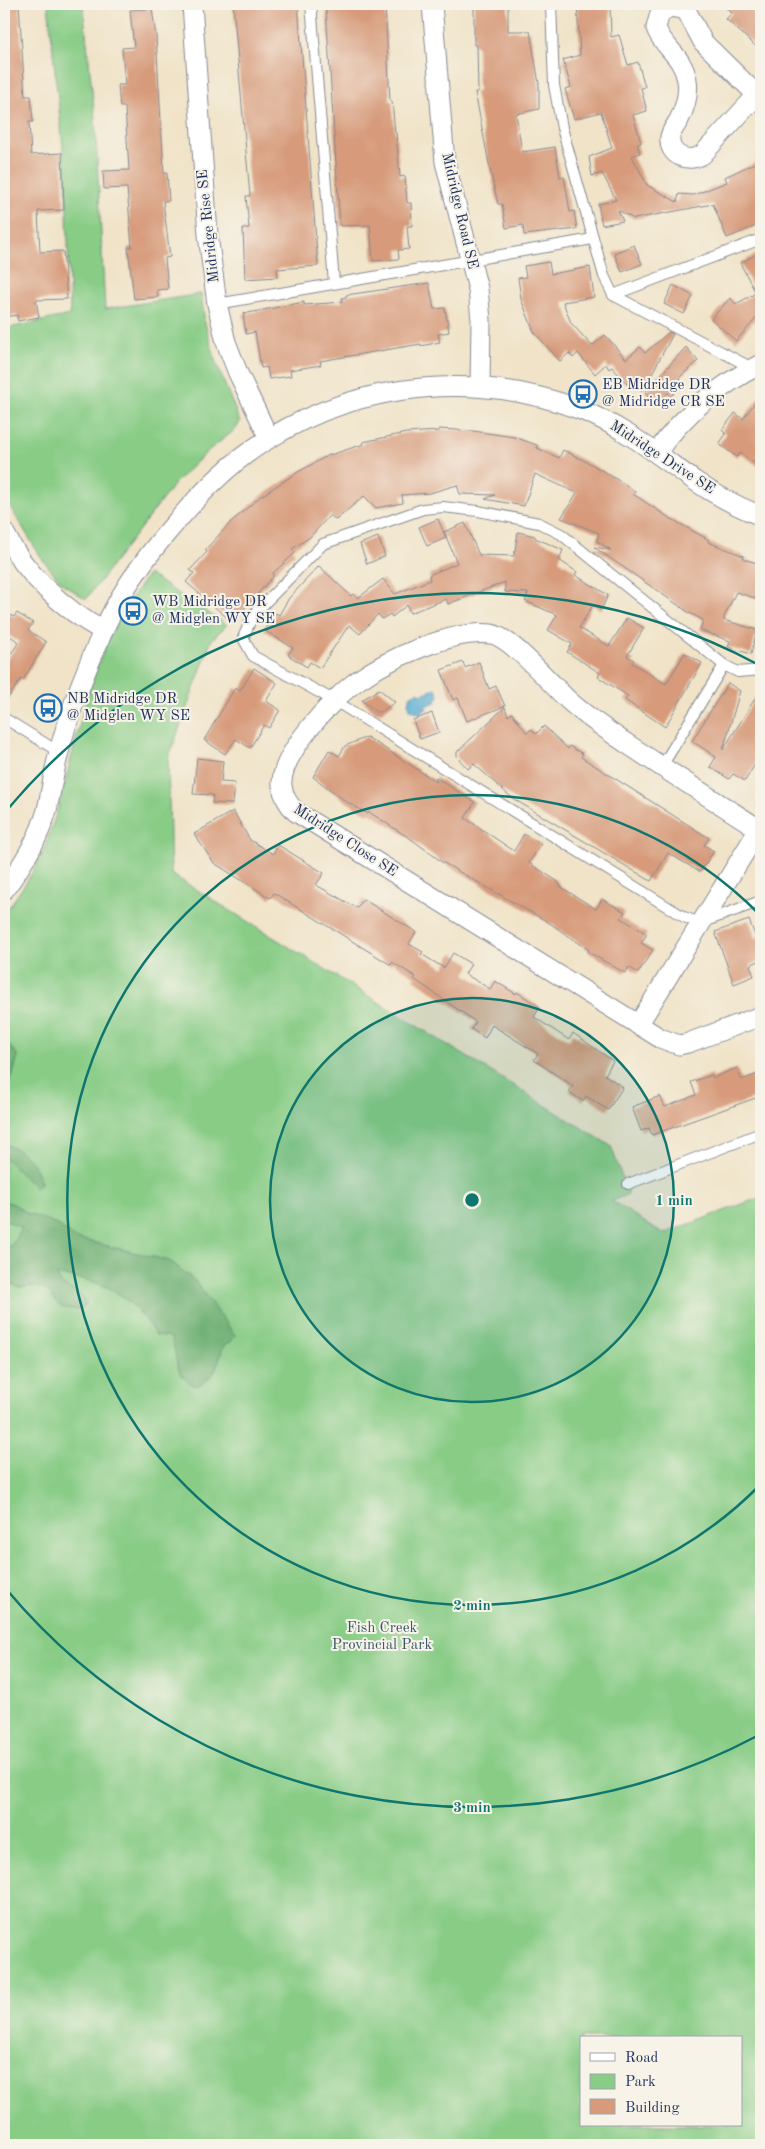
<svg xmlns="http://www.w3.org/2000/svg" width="765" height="2149" viewBox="0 0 765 2149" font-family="'Old Standard TT',serif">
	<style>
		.green { fill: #88cc86; stroke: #527e72; fill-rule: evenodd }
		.forest { fill: #6eb073; stroke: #447068 }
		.water { fill: #55aad1; stroke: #386c98 }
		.building { fill: #d79b7b }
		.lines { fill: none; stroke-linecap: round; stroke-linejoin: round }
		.service-casing { stroke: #868993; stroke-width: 12 }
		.minor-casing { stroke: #868993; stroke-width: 21 }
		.service { stroke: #fff; stroke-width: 10 }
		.minor { stroke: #fff; stroke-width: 19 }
		.ring { fill: none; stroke: #0f766e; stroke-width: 2.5 }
		.labels { text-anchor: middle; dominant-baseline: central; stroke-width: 4; stroke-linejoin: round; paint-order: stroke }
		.street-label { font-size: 15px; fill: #1b2f5e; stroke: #f7f3e8 }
		.poi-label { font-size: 15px; fill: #1b2f5e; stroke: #f7f3e8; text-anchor: start }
		.park-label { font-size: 15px; fill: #365668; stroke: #f7f3e8 }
		.centre { fill: #0f766e; stroke: #f7f3e8; stroke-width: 2.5 }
		.ring-label { font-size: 15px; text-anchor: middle; font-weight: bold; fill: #0f766e; stroke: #f7f3e8; stroke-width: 4; stroke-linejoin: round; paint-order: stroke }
	</style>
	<rect width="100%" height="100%" fill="#f7f3e8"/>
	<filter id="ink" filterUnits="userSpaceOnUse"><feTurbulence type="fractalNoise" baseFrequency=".02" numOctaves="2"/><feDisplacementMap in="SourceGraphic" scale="10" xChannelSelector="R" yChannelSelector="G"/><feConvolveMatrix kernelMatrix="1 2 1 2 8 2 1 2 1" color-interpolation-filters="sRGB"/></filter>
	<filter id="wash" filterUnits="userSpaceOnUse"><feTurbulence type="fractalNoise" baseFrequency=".0096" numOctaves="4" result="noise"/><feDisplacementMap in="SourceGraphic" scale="20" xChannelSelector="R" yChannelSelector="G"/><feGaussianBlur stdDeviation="1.12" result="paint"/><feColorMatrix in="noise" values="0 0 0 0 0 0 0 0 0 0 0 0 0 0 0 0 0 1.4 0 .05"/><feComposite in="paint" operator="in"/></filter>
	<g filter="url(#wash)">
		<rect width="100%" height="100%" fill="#f0e3c8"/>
		<g class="green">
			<polygon points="48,4 83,4 95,119 105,309 201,294 205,323 215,360 240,422 236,429 208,451 175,483 86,599 63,584 42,559 4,497 4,329 70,315 66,176"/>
			<path d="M148,574L227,625L212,639L168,759L171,874L611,1146L628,1194L612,1201L663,1234L761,1197V2145H4V914C19,893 36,870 45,846C72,776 79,700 112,632C121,611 136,593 148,574ZM581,2038H741V2125H581Z"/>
		</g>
		<g class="forest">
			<polygon points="4,1032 7,1043 18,1056 12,1077 4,1090"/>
			<path d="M4,1144C28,1153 32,1159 41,1183L35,1188L4,1157Z"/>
			<path d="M4,1201L14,1204L27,1213L56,1224L75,1238L170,1261L195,1281L235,1335L231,1342L224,1345C217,1363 217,1379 196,1386C171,1374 179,1357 171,1337L156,1335C150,1328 147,1319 140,1313C115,1285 93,1280 57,1275C60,1292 81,1286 86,1304L81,1309C48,1311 59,1294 42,1288C35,1285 25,1288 18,1287C12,1285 9,1281 4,1280V1246H11C16,1240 16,1234 21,1228L4,1219Z"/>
		</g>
		<polygon class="water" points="436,688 439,695 436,702 425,706 427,709 418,713 410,709 408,702 411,695 418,692 422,694"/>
		<g id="blocks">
			<g class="building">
				<polygon points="4,4 19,4 25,96 31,96 33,122 29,122 31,155 62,153 63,176 64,210 38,211 40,252 63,251 67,299 36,300 39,317 18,321 17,315 4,317"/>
				<polygon points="233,4 298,4 318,266 277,269 278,277 245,279 243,229 249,228 246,196 250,196"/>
				<polygon points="385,4 390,101 392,101 395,133 396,133 400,177 405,176 407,203 411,203 412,226 407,226 409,249 398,250 399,259 373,261 370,225 340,226 326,9"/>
				<polygon points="474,4 508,4 508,31 530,31 539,84 539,109 516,114 522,152 555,147 560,177 564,176 570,212 574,211 577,229 524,235 523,225 506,228 502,204 498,204 491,174 475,92 478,92 477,45 474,45"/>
				<polygon points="577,4 610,4 611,37 619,35 628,65 638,62 645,87 641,88 647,111 633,115 641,143 637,144 640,153 632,156 647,185 677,202 679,194 694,195 727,182 725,177 761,160 761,224 727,238 713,204 634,219 618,210 623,221 602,225 598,204 616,200 602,173 592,176 589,157 612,148 601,112 574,119 565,89 571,87 563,60 580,55"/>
				<polygon points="722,4 761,4 761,51 726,19 732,13"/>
				<polygon points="152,9 156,36 164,173 167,173 169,201 163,201 170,257 165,258 168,289 157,290 158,297 134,299 128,247 132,247 127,188 104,189 103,171 129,170 125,107 120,107 118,85 125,85 122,48 134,47 130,10"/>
				<polygon points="634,245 642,264 622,272 614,253"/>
				<polygon points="761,252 761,313 736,341 711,319 730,298 736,304 756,293 740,263"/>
				<polygon points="549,262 551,274 590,267 594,297 563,302 571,323 592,346 605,335 626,359 640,347 645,353 669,332 673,334 643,390 632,379 627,384 612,367 609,369 606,364 595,374 578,353 573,358 569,353 560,361 534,332 521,299 518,278 526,277 524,266"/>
				<polygon points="429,283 434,309 445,308 449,332 438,334 440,342 421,346 421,344 320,361 321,365 290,370 291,376 269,379 267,367 261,368 255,332 246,334 243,314 304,302 304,305 342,302 342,298 346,297 346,295"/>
				<polygon points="673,285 693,296 684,314 664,304"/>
				<polygon points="686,347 698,361 679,378 684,384 671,396 668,393 656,404 645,392"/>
				<polygon points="761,394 761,468 740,453 737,457 719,444 726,434 722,430 735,413 743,419"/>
				<polygon points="439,429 473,431 514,437 537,445 537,448 559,458 563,450 593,465 626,485 635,492 633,494 668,517 709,540 708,542 744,556 743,559 761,564 761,600 736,592 724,617 724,620 757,630 751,654 728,647 730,641 700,630 703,620 688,612 594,547 611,550 597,541 599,533 561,518 577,493 535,474 524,506 485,499 495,495 460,494 457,485 430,493 402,495 403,503 376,508 364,496 336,520 330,515 310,537 292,549 295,553 273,573 273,577 232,622 186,582 194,573 190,570 207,552 205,550 231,522 261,496 298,472 327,456 364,444 363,442 406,433 439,431"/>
				<polygon points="438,519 446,538 427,546 419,527"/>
				<polygon points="465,523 479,555 514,556 518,532 535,536 535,538 563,550 559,560 577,572 575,575 608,595 601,610 593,605 579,628 609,646 627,618 644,628 627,656 634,660 632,663 666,684 685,653 702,663 665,727 625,700 628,696 598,677 600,673 567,652 572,644 548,630 557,615 525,601 528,593 505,592 505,582 448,604 446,599 410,613 407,605 392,617 390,614 382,619 378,614 360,634 349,625 320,668 310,662 307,667 288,655 293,648 264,630 276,613 279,615 289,598 319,566 351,596 353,594 358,598 383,579 395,594 430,580 429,575 457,563 444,532"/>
				<polygon points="378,537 385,556 367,564 360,544"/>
				<polygon points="4,611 14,617 17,613 33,623 28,630 46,642 23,680 21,679 4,704 4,664 19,642 4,632"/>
				<polygon points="463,662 465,668 479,662 489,689 496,686 505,706 467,721 458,698 453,700 441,670"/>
				<polygon points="254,668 277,683 266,701 280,710 269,728 264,725 250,748 236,739 225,754 204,740 235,688 240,691"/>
				<polygon points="728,683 740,691 723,750 761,689 761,754 745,781 733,774 729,779 710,767 716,757 692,741"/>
				<polygon points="379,689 395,702 381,712 376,712 362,700"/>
				<polygon points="505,707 508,716 512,713 527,733 531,729 536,734 544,726 568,749 569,746 583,754 581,757 709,838 704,845 714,851 700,872 668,853 651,881 512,798 474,764 468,769 457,757 457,752"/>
				<polygon points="432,713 439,732 420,739 413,720"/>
				<polygon points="367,737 437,782 435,777 475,802 465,818 514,851 524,834 541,844 529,863 557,881 561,887 596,909 602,899 625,912 621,918 647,934 641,943 653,950 638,973 629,967 625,973 588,952 589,950 548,922 442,862 414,841 369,812 368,814 347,802 313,777 329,750 339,756 345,746"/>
				<polygon points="197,758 223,761 221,782 235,783 233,804 212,803 213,795 193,794"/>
				<polygon points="233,811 250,840 273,854 278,845 324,873 316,885 357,908 363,899 416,932 409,944 423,952 421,954 444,968 453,953 471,964 465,974 490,989 495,981 516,994 517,992 540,1007 534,1017 569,1040 573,1033 613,1061 605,1075 623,1087 608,1110 586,1096 583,1101 569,1092 573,1086 534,1060 538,1054 492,1025 485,1038 471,1029 476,1022 414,979 416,977 392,962 391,965 274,893 270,898 214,863 194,834"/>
				<polygon points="749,920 756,938 761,936 761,960 750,965 754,976 734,984 715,932"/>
				<polygon points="737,1068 741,1080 761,1073 761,1096 652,1135 649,1128 641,1131 632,1107 660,1096 665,1107 696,1095 691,1082 712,1075 713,1078"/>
			</g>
		</g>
	</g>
	<g filter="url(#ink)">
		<use href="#blocks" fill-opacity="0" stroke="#868993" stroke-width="1"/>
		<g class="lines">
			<g class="service-casing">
				<g id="service">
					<polyline points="311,4 334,283"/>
					<polyline points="551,4 554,85 562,128 604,276 613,295 754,369"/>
					<polyline points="613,295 761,239"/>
					<polyline points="217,304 593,239"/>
					<polyline points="761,670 738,672 724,665 561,534 539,523 478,511 443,507 423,509 323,544 253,615 243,638 253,656 335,701 684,917 700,923 761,901"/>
					<polyline points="4,718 59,752"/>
					<polyline points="662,766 724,665"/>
					<polyline points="628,1184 761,1133"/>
				</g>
			</g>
			<g class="minor-casing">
				<g id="minor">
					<polyline points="192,4 208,235 217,304 226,342 238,373 269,438"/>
					<polyline points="432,4 445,162 478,289 481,320 480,387"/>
					<path d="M757,95L702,155C688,163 668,156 670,137C671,131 676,125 679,120C685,108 689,93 687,80C682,54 663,48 656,28L660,13L670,7L686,10L703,42L761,99"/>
					<path d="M657,452C684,414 719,385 761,364"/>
					<path d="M4,532C25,574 62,608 103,631"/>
					<path d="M759,829C720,804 680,779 641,753C617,737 590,720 568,700C552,685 510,636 491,634C453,629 388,659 357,681C333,698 279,755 282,786C283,796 289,805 296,812L660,1038L679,1045L688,1043L761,1016"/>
					<path d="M4,890C22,866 39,839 47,810C51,791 54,771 59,752C69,712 84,674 101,636C117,597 144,559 171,528C200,494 231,461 270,438C363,381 479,371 581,410C624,427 658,455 695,481C715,495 739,507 761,516"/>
					<polyline points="638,1025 761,826"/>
				</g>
			</g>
			<use href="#service" class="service"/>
			<use href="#minor" class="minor"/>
		</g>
	</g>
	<circle cx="472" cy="1200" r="202" fill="#0f766e" fill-opacity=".12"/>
	<g class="ring">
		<circle cx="472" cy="1200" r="202"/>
		<path d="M761 1484A405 405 0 1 1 761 916"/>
		<path d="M757 1736A607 607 0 0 1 7 1590M7 810A607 607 0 0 1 757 664"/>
	</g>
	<defs>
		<g id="bus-ring" transform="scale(1.4375)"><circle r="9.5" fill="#f7f3e8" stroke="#1f6fb2" stroke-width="1.5"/><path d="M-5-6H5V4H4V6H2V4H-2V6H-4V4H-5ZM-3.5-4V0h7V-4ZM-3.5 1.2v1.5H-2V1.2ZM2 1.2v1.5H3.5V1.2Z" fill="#1f6fb2"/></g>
	</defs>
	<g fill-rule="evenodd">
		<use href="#bus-ring" x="583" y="394"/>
		<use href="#bus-ring" x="133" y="611"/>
		<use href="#bus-ring" x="48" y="708"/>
	</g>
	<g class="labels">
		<g class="street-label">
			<text transform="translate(459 211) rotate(77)">Midridge Road SE</text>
			<text transform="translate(209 226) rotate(-96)">Midridge Rise SE</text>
			<text transform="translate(662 458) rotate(33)">Midridge Drive SE</text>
			<text transform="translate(345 841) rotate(33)">Midridge Close SE</text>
		</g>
		<g class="poi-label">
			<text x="602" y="385">EB Midridge DR<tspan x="602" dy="17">@ Midridge CR SE</tspan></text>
			<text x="152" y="602">WB Midridge DR<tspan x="152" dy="17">@ Midglen WY SE</tspan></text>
			<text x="67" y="699">NB Midridge DR<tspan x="67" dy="17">@ Midglen WY SE</tspan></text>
		</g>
		<g class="park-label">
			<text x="382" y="1628">Fish Creek<tspan x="382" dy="17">Provincial Park</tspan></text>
		</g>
	</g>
	<circle cx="472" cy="1200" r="8" class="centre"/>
	<g class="ring-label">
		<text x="674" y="1205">1 min</text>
		<text x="472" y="1610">2 min</text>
		<text x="472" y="1812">3 min</text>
	</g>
	<rect width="765" height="2149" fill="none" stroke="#f7f3e8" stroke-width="20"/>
	<rect x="580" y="2036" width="162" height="90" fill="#f7f3e8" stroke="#9fa5b1"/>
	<rect x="590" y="2053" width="25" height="8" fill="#ffffff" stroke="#9fa5b1"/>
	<text x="625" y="2062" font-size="15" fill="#1b2f5e">Road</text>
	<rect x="590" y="2074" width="25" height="15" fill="#88cc86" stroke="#9fa5b1"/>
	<text x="625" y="2086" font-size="15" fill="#1b2f5e">Park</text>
	<rect x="590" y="2099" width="25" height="15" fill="#d79b7b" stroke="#9fa5b1"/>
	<text x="625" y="2112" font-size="15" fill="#1b2f5e">Building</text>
</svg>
